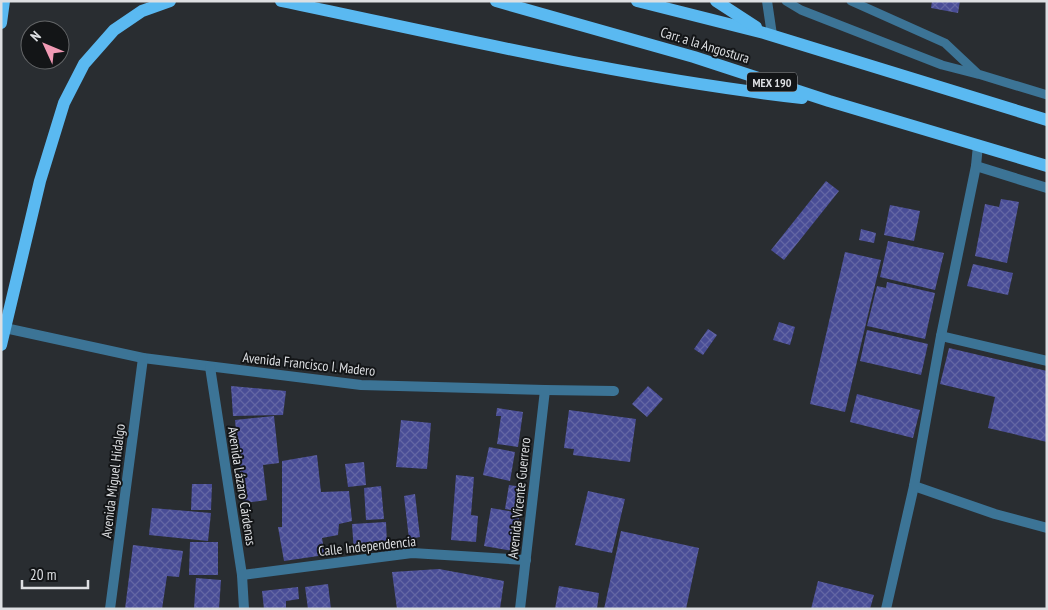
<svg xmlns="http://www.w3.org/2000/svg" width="1048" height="610" viewBox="0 0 1048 610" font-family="'PT Sans Narrow',sans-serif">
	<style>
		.building { fill: url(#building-cross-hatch) }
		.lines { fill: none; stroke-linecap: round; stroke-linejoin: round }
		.lane { stroke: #3c7496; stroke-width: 9 }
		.street { stroke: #3c7496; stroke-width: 10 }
		.primary { stroke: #5ab9f1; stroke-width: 12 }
		.labels { text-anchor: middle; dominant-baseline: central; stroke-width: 4; stroke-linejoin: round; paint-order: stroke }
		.shield { fill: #131517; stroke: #a0a2a5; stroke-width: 1 }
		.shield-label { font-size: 12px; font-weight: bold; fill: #dddfe2 }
		.street-label { font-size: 14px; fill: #dddfe2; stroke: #131517 }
	</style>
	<defs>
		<pattern id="building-cross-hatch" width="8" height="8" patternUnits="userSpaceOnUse" patternTransform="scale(1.25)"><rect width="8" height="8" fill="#494d96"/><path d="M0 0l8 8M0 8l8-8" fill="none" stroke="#6366a4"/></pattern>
	</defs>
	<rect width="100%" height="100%" fill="#292d31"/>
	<g class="building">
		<polygon points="932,1 960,1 958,13 931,8"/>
		<polygon points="826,181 839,191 784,260 771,250"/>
		<polygon points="1001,199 1019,202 1007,263 975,256 985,204 999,207"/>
		<polygon points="890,205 920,211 914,241 884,235"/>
		<polygon points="861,229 876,233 874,243 859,240"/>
		<polygon points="888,241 944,253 935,290 880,277"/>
		<polygon points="845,252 881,260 845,412 810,404"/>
		<polygon points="973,264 1013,273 1008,295 967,286"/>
		<polygon points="887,282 935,293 925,339 867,326 877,286 886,288"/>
		<polygon points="779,322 795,327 790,345 773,340"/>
		<polygon points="708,329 717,335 703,355 694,349"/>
		<polygon points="867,330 928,344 921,375 860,361"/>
		<polygon points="949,348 1047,371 1047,442 988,428 995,397 940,384"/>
		<polygon points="231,386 286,391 283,415 233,416"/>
		<polygon points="648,386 663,399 647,417 632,404"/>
		<polygon points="857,394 920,410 913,438 850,422"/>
		<polygon points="497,408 523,412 518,447 497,444 501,416 496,416"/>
		<polygon points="569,410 636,419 630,462 573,455 574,449 564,448"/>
		<polygon points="274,416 279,463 263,465 267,500 243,503 235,420"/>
		<polygon points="401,420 431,423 427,469 396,467"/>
		<polygon points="489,447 515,452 510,481 483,475"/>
		<polygon points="317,455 321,492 349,491 352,521 339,524 338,535 322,538 325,555 284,561 278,527 282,527 282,461"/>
		<polygon points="364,462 366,485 348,487 345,464"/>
		<polygon points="456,475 474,477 471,515 478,516 476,542 451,540"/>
		<polygon points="192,484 212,484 211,510 191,510"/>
		<polygon points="509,485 522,487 518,511 505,509"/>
		<polygon points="381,486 384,519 366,520 364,488"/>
		<polygon points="588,491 625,499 612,553 575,545"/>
		<polygon points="415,494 420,537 409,539 404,496"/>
		<polygon points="152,508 211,513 208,541 149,535"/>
		<polygon points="491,508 520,513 513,551 484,546"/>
		<polygon points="386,522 387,544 372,545 373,552 354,553 352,524"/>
		<polygon points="621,531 699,548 686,609 604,609"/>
		<polygon points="190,542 218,542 218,575 189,575"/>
		<polygon points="133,545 183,551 179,577 167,576 162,609 125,609"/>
		<polygon points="439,569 504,581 500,609 397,609 392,572"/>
		<polygon points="196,578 221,580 219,609 194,609"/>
		<polygon points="818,581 874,595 870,609 811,609"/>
		<polygon points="328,584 331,609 308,609 305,587"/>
		<polygon points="559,586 599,593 597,609 555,609"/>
		<polygon points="298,587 299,599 286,601 286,609 264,609 262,591"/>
	</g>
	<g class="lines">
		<g class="lane">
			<polyline points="786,1 801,10 942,65 977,74"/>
			<polyline points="851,1 945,43 978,74 1047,95"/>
		</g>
		<g class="street">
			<polyline points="767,1 772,35"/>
			<polyline points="976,166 1047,188"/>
			<polyline points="5,328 143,358 361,385 545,390 614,391"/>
			<polyline points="941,336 1047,361"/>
			<polyline points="210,367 242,575 244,609"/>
			<polyline points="914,486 995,514 1047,528"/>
			<polyline points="242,575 412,553 526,560"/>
			<polyline points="110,609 143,358"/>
			<polyline points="520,609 545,390"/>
			<polyline points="886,609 914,486 941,336 976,166 978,145"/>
		</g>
		<g class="primary">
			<path d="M281,1C454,37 626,78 802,98"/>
			<polyline points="496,1 694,57 829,101 1047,166"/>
			<polyline points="637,1 764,33 1047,120"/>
			<polyline points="716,1 756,27"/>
			<polyline points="1,23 4,1"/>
			<polyline points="1,345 40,181 64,103 84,64 114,30 142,11 170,1"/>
		</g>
	</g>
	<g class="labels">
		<rect class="shield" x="747" y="72.5" width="50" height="19" rx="4"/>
		<g class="shield-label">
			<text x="772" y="82">MEX 190</text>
		</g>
		<g class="street-label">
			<text transform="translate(705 45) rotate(17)">Carr. a la Angostura</text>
			<text transform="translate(309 364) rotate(6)">Avenida Francisco I. Madero</text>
			<text transform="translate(113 481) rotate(-83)">Avenida Miguel Hidalgo</text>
			<text transform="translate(242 486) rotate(81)">Avenida Lázaro Cárdenas</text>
			<text transform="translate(519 498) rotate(-84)">Avenida Vicente Guerrero</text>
			<text transform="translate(367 546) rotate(-6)">Calle Independencia</text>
		</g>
	</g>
	<rect width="1048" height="610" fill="none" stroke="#dddfe2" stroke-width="5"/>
	<g transform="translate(45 45) rotate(314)"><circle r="24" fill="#131517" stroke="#646668"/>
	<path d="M0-4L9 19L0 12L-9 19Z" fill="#f19ab4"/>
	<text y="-8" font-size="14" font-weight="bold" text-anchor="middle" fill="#dddfe2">N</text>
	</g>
	<path d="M22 580v8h66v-8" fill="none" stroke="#dddfe2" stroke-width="2.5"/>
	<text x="30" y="580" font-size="15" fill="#dddfe2" stroke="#131517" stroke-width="4" paint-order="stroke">20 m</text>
</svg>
